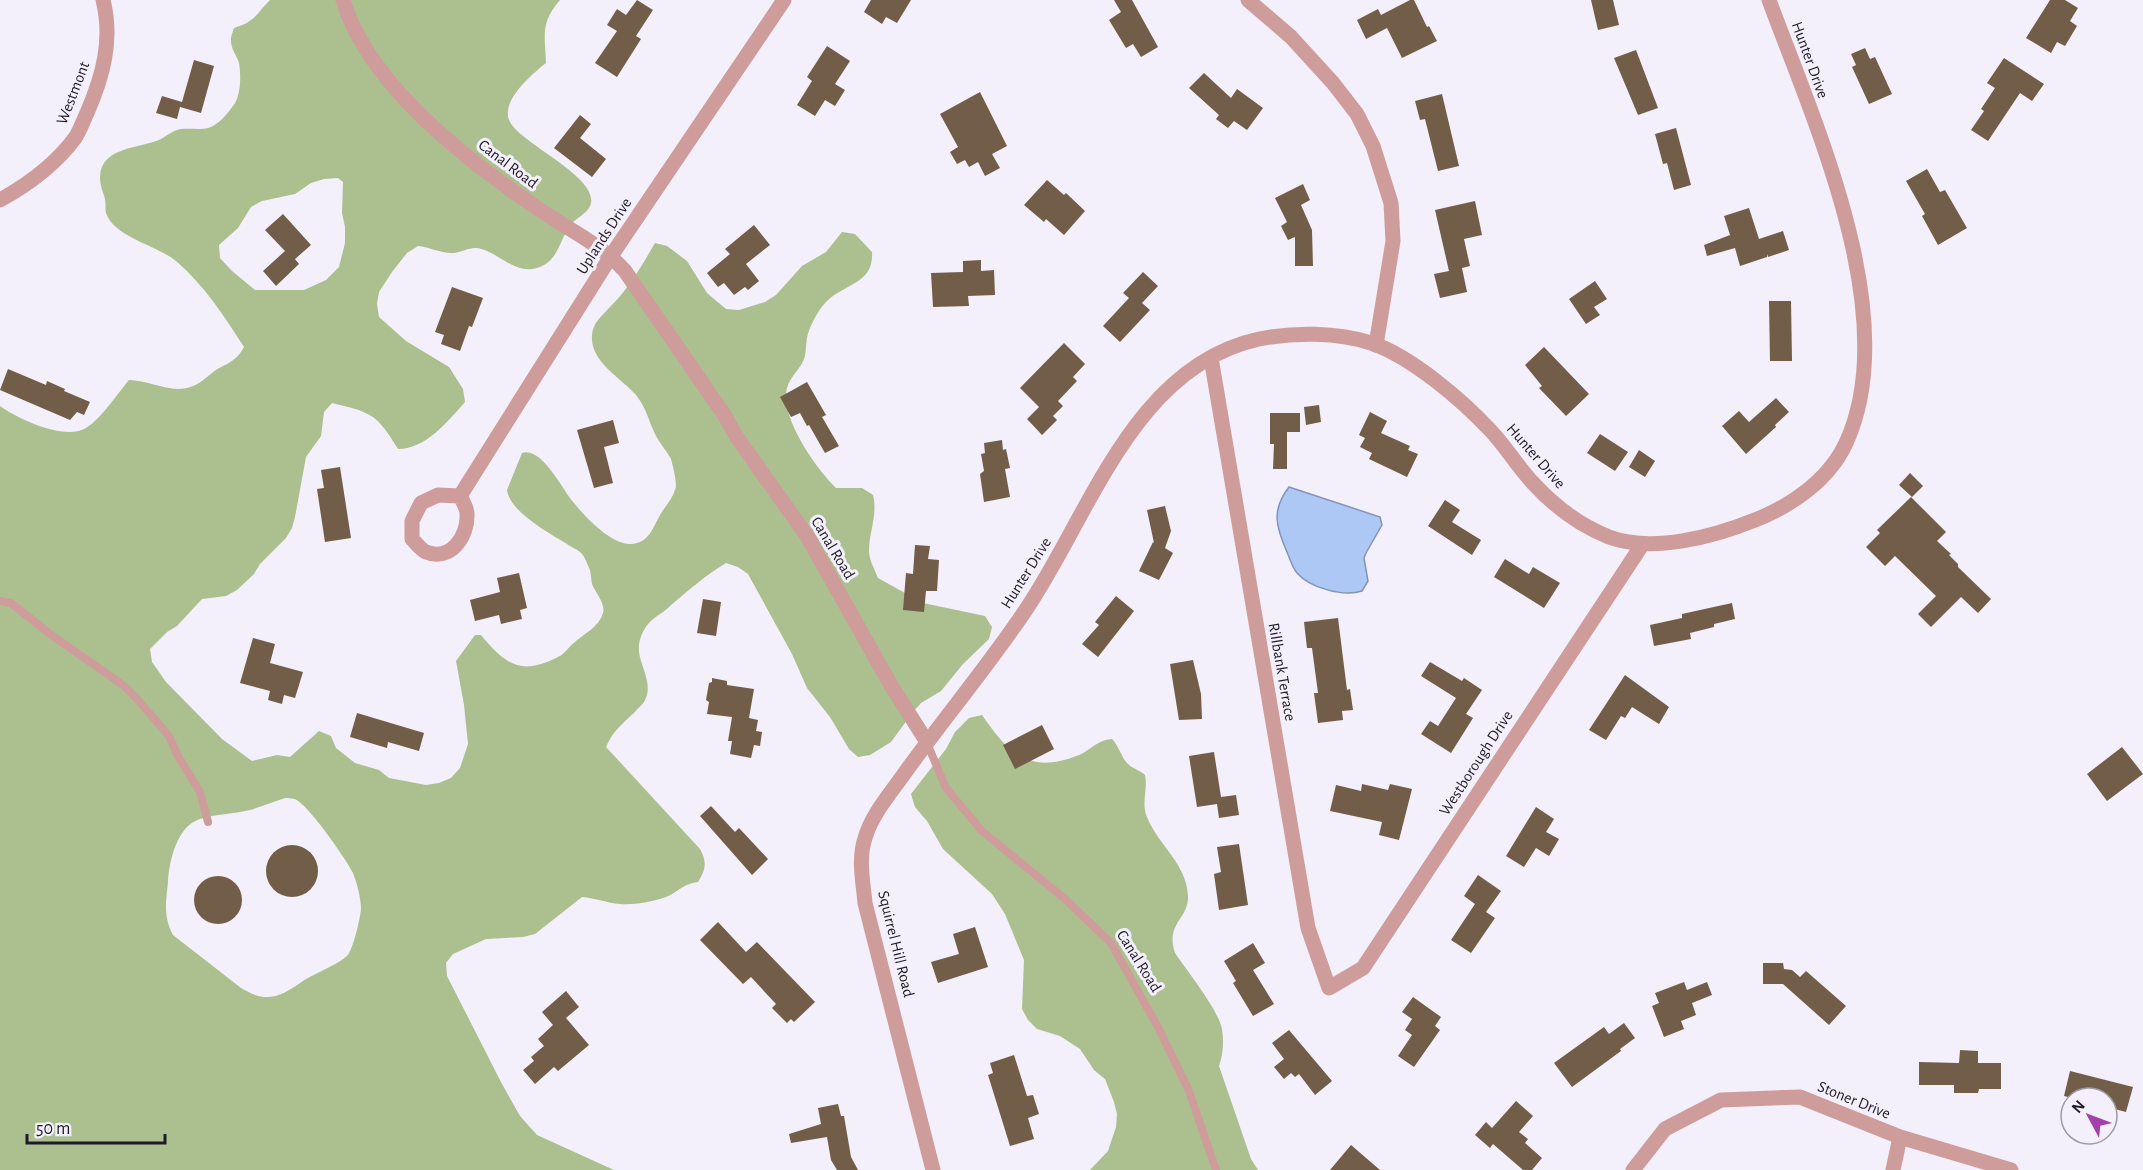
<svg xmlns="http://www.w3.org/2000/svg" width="2143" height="1170" viewBox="0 0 2143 1170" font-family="'Alegreya Sans',sans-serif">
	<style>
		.forest { fill: #abbf8f; fill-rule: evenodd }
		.water { fill: #aec8f5; stroke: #8394b7; stroke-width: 1.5 }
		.building { fill: #725d48 }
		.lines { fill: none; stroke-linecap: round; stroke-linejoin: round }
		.lane { stroke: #ce9d9b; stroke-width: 8 }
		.street { stroke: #ce9d9b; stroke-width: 15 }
		.labels { text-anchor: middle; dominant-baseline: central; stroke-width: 6; stroke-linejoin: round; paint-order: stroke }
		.street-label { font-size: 16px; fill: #1f1b26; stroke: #f3effb }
	</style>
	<rect width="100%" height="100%" fill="#f3effb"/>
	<g class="forest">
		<path d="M270,0H560C540,23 545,35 546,63C532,74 499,102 510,122C522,145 606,180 589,208C585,214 577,218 572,223C561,236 559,257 544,265C516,280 499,250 476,248C467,248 462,252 454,253C442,254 430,247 418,246L407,253L392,272L379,292L377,304L379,317L406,341L449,367L463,389L465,402C448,421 426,449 398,449C376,413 372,413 332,403L324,412L321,436L306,457L295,517L292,528L286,538L260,564L254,574L237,590L226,596L202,599L177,626L167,632L150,649L152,662L166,682L222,739L252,761L277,755L290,757L319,731L331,736L336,748L355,763L379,770L389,778L426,785L439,783L451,778L460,768L468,744L464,705L456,661L475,635H481C506,665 521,676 558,657C565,654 569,646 575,642C585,633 599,627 603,613C606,604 595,592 592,584C591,579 591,575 590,570C588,566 585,557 582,554C579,550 571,547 567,544C549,533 510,512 507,490L522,453C542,446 563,491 574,503C586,518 612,545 631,544C648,543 652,530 659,517C664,507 674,498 676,486C676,479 673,466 671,459C667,451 660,444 656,436C649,422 646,407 636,395C620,377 590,362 592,335C593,323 600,318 608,309C628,290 641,267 655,243L667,246L687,261L707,293L726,309L739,310L765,302L776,295L802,266L826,252L842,232L855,234L872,252C874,284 845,283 826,302C818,310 809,327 807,338C806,344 806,350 805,356C802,368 790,376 787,388C779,416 816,469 836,488H862L873,495C878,514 869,532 869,551C869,560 875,570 878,578L923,603L985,616L992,627L989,639L963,664L941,691L921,703L913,712L891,742L870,755L858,757L849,749L830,717L807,688L792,654L748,574L738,567L726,563C706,575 689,590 671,605C665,612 655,616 649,623C642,631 638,641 639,652C641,668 654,685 644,702C642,705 637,709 635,712C623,723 612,732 606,747L700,849C707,862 706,869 698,882C681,884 677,894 663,898C650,902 634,905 620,904C607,903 595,898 582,897L535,934L523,937L486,939L453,954L446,963L447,976L502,1084L520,1116L537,1135L614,1170H0V406C18,419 65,441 86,428C101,419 118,393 129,380C150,380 172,395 193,386C201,383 209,375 216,370C230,362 236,361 244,347C224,316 205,286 176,261C157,245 115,238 106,213C105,209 106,204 105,199C103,191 100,186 100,177C101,146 140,149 161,139C168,135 172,131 181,129C190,128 200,130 208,128C219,125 229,112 235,103C241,93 241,74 239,63C237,56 231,49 231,41C230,38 233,32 234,28C255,22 256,14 270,0ZM338,178L343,182L342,213L345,227V243L339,267L326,280L304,290H255L232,271L220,258L219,245L238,228L251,207L262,201L295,194L311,183L324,179ZM285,798C288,798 295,798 298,801C311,809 346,859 353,873C357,883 361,898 361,909C360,919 354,945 349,953C345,962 313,974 303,981C280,997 267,1004 241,988L173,935C163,917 166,901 168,882C169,861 177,826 200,819C216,814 233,814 250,810C261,807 273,802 285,798Z"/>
		<path d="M982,715C1009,754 1029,775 1079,755C1091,750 1097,740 1112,739C1119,746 1121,757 1128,764C1133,769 1140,770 1145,775C1148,789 1141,804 1147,817C1158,845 1187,864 1188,896C1189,919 1165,923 1175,953C1187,971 1218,1009 1222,1029C1224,1042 1223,1055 1219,1066L1251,1159L1258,1170H1090L1108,1151L1116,1127L1117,1114L1114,1102L1105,1079L1094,1070L1080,1049L1060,1036L1037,1029L1028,1020L1022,1009L1024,960L1005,914L992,894L943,849L927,821L915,807L911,794L946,749L955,732L969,718Z"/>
	</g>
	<path class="water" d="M1289,487L1380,517L1382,525L1366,553L1364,558L1368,581L1362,591C1343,597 1310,588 1297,573C1292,567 1290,559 1287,552C1276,527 1271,510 1289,487Z"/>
	<g class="building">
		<polygon points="637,0 653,10 636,36 641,39 617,77 595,63 617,31 607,25 617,9 626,15"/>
		<polygon points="871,0 911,0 897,23 886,17 882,24 864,12"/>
		<polygon points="1114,0 1132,0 1158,47 1141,57 1133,44 1126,48 1109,20 1121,12"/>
		<polygon points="1410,0 1414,0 1427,27 1429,26 1437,41 1402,58 1387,28 1366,39 1357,20 1378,9 1381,15"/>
		<polygon points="1591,0 1613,0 1619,25 1598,30"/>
		<polygon points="2050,0 2065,0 2078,8 2070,21 2077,26 2065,46 2057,42 2051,53 2026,38"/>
		<polygon points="827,46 850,61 835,84 845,90 835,106 825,100 815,116 797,105 812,81 807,77"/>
		<polygon points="1865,48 1870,59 1875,57 1892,94 1869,104 1852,67 1856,65 1851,54"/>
		<polygon points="1636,50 1658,108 1638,115 1614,58"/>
		<polygon points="2004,58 2044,84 2032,101 2020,93 1988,141 1971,130 1984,111 1981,109 1995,88 1987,83"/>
		<polygon points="194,60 214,66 201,113 180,107 177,119 156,113 162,96 182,102"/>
		<polygon points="1204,73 1231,98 1237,89 1263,108 1247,130 1234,121 1228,128 1216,119 1219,115 1189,88"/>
		<polygon points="980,92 1007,146 992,154 1000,168 985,176 978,162 969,167 965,160 957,164 950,152 958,147 940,114"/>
		<polygon points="1442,94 1459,166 1438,171 1425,119 1420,120 1415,101"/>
		<polygon points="580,115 591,124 580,138 606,159 592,177 554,148"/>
		<polygon points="1676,128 1691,185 1674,190 1667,163 1663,164 1655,134"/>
		<polygon points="1927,169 1940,192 1945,190 1967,228 1938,245 1922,216 1925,214 1906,181"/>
		<polygon points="1047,180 1064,195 1066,193 1085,211 1064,235 1046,219 1044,222 1024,205"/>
		<polygon points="1303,184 1310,200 1301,205 1312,230 1313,266 1295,266 1295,237 1288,240 1281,226 1287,222 1275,198"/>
		<polygon points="1475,201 1482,235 1464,239 1470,266 1462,268 1467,292 1440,298 1434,274 1449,271 1435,210"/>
		<polygon points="1749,208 1759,239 1783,231 1789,250 1768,257 1768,254 1767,257 1740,266 1735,248 1707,256 1704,245 1730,235 1724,216"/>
		<polygon points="283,214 311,245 295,259 299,264 276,286 263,271 285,251 265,230"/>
		<polygon points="754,225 770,245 746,264 759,281 748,290 745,287 734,295 724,283 718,287 707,273 730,254 725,249"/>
		<polygon points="981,260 981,271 994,270 995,295 968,296 969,306 933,307 931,273 963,272 963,261"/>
		<polygon points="1143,272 1158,286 1142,303 1150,310 1120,342 1103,326 1129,298 1123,293"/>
		<polygon points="1595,281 1607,299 1594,307 1600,315 1586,324 1569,299"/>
		<polygon points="452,287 483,298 472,327 469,326 460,351 441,344 444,335 435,332"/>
		<polygon points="1769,301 1791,301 1792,361 1770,361"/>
		<polygon points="1064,343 1085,364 1073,377 1077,381 1058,401 1063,406 1053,416 1057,420 1042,435 1027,419 1039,407 1020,388"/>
		<polygon points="1544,347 1589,394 1566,416 1539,388 1542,386 1525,365"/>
		<polygon points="8,369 46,385 47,381 65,389 64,391 90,402 84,415 77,412 70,420 0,390"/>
		<polygon points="807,382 826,415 822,417 839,446 825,453 809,425 807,426 800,413 791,417 780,397"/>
		<polygon points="1776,398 1789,412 1775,425 1776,427 1746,454 1722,426 1739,411 1749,422"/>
		<polygon points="1319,405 1321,422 1306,425 1304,407"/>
		<polygon points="1370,412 1387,421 1381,433 1410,446 1408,450 1418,454 1407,477 1369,459 1372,453 1360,447 1365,438 1359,435"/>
		<polygon points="1270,413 1300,413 1300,432 1287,432 1287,469 1273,469 1274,444 1270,444"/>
		<polygon points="613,420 619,443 604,447 613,483 594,488 577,430"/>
		<polygon points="1600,434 1628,452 1615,471 1587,453"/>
		<polygon points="1002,440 1003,450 1006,449 1010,468 1005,469 1010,497 984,502 980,474 984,471 981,454 985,453 984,443"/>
		<polygon points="1639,450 1655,461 1645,477 1629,467"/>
		<polygon points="340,467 351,538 325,542 317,489 324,488 321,470"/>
		<polygon points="1910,473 1923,486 1912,497 1899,485"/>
		<polygon points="1911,497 1946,532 1937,541 1951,554 1949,555 1958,564 1958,567 1991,599 1978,613 1961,597 1931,627 1918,614 1936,596 1895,556 1885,566 1866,547 1880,533 1877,530"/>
		<polygon points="1445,500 1460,510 1452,522 1481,540 1472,555 1428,526"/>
		<polygon points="1165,506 1171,531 1165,548 1173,553 1159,580 1139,571 1153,542 1154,543 1147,510"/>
		<polygon points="915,545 930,546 928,559 939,560 937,591 926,591 924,612 903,610 906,573 913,574"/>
		<polygon points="1505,559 1529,574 1533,567 1560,583 1544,608 1494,577"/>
		<polygon points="519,573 527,608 520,610 522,619 501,624 499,615 475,621 470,600 500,592 497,578"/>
		<polygon points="1116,596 1134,611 1098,657 1082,644 1099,625 1095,622"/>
		<polygon points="703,599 721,602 716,636 697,633"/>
		<polygon points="1732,603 1735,619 1714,624 1714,627 1690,633 1691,639 1654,646 1650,625 1682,618 1682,614"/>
		<polygon points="1338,618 1347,690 1350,689 1353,710 1342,711 1343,720 1318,723 1314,693 1318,693 1312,648 1307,648 1304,622"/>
		<polygon points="253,638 275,644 270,663 303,672 295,698 284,695 282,704 268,700 270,691 240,683"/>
		<polygon points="1193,660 1201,694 1202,719 1179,720 1170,664"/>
		<polygon points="1430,662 1462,681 1464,678 1482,690 1466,714 1473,718 1451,753 1421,734 1430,721 1438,726 1456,698 1421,676"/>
		<polygon points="1625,675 1669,707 1659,724 1632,707 1625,718 1621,716 1606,740 1589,730"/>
		<polygon points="712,678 727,681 727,685 754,689 749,718 758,720 756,731 762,732 760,746 754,745 751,758 730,754 732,741 728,741 732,717 707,714 709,702 706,700 709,683 712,682"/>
		<polygon points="357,713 424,733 419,751 388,742 387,748 350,737"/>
		<polygon points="1042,725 1054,749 1015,769 1003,745"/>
		<polygon points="2122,747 2143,774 2107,801 2087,774"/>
		<polygon points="1214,752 1221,797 1236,795 1239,815 1219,818 1217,804 1197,807 1189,756"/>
		<polygon points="1362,784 1388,790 1390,784 1412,789 1399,840 1379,835 1382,822 1330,811 1336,785 1361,791"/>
		<polygon points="711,806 735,832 739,828 768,859 752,875 700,816"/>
		<polygon points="1536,807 1554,819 1546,832 1559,839 1549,856 1536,848 1524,867 1506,856"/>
		<polygon points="1239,844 1248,905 1219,910 1214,874 1221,872 1217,847"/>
		<circle cx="292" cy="871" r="26"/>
		<polygon points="1478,875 1501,891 1486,912 1495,918 1471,953 1451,940 1475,904 1464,896"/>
		<circle cx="218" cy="900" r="24"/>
		<polygon points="718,922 746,952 757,942 815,1002 794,1022 791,1019 787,1023 772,1008 776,1004 751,977 743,984 700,940"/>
		<polygon points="975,927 988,967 938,983 931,962 959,954 953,934"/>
		<polygon points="1253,943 1265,963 1253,970 1274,1004 1253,1016 1233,983 1236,981 1224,961"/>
		<polygon points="1763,963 1783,963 1784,969 1792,970 1800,977 1806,971 1846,1006 1829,1025 1783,984 1763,984"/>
		<polygon points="1684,982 1687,990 1707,982 1712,995 1692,1003 1696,1015 1681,1021 1684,1029 1664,1037 1652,1006 1659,1003 1655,993"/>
		<polygon points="566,991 579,1007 566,1018 589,1045 558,1071 554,1067 535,1084 523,1070 534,1061 531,1057 544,1046 538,1039 553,1025 542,1012"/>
		<polygon points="1413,997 1441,1017 1435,1026 1440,1030 1414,1067 1398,1056 1412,1035 1405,1030 1412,1019 1402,1012"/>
		<polygon points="1624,1023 1635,1038 1620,1049 1621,1051 1572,1087 1554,1063 1604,1027 1609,1034"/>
		<polygon points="1289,1030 1332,1081 1315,1095 1299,1074 1295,1077 1291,1073 1284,1079 1274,1067 1284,1059 1272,1043"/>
		<polygon points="1960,1050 1978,1051 1978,1063 2001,1063 2001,1089 1979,1089 1978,1093 1954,1093 1954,1085 1919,1085 1919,1062 1959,1063"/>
		<polygon points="1014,1055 1027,1096 1033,1095 1039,1114 1028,1118 1034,1139 1010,1146 988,1075 993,1073 990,1063"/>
		<polygon points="2070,1071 2133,1087 2126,1112 2107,1107 2107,1098 2072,1098 2064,1096"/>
		<polygon points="1516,1101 1533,1116 1519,1132 1528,1139 1525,1143 1542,1158 1532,1170 1523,1170 1493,1144 1490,1148 1475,1135 1486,1122 1492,1128"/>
		<polygon points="838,1104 841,1116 844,1116 851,1157 858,1170 837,1170 831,1160 827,1137 791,1143 789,1134 821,1124 818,1108"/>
		<polygon points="1351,1145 1380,1170 1330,1170"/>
	</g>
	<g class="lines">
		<g class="lane">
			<polyline points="0,601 11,603 50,634 123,685 138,700 169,736 178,756 200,792 208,822"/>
			<polyline points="927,743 946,788 982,831 1065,899 1111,943 1158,1027 1189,1091 1216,1170"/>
		</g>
		<g class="street">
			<path d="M343,0C368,85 469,162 540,210C568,229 602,245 625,271L725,416L736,436L807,536L892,687L927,742"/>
			<polyline points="1248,0 1291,37 1333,83 1357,114 1373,146 1391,203 1393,241 1376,345"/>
			<path d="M0,200C29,184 55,165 75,138C80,131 83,121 87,113C103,76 113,40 103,0"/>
			<polyline points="1211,358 1308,928 1329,988 1363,968 1642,545"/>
			<path d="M438,495L460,496C463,502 467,508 467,514C468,536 451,562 426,552C421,550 416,543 412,539V521L421,503Z"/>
			<polyline points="460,496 611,256 784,0"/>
			<path d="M933,1170L865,903C863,881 858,859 865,838C872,814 890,794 904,774C944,718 989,665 1027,608C1090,514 1134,366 1259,339C1294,332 1337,332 1371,343C1411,356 1463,401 1491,431C1506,447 1518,467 1533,483C1554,506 1579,525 1609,537C1652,553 1713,537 1755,520C1791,506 1829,480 1846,443C1904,317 1814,122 1769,0"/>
			<polyline points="1633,1170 1665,1129 1721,1100 1800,1097 1900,1137 2011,1170"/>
			<polyline points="1893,1170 1900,1137"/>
		</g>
	</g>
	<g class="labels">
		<g class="street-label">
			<text transform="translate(1810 60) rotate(70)">Hunter Drive</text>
			<text transform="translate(73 93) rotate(-69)">Westmont</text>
			<text transform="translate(508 164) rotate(37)">Canal Road</text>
			<text transform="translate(604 236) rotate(-57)">Uplands Drive</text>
			<text transform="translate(1536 456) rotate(49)">Hunter Drive</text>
			<text transform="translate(833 548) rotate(59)">Canal Road</text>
			<text transform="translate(1026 573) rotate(-58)">Hunter Drive</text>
			<text transform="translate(1282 672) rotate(80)">Rillbank Terrace</text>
			<text transform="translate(1476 763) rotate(-57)">Westborough Drive</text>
			<text transform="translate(896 944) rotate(76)">Squirrel Hill Road</text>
			<text transform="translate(1139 961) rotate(58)">Canal Road</text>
			<text transform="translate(1854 1100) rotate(22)">Stoner Drive</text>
		</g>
	</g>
	<g transform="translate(2089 1116) rotate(311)"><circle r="28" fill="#f3effb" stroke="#9e9aa6" stroke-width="1.5"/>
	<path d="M0-4.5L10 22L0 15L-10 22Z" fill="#a142ab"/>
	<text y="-9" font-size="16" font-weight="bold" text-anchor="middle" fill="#1f1b26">N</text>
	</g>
	<path d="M27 1134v9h138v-9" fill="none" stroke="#1f1b26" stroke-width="3"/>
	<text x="36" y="1134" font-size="18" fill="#1f1b26" stroke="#f3effb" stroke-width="4.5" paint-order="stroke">50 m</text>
</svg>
